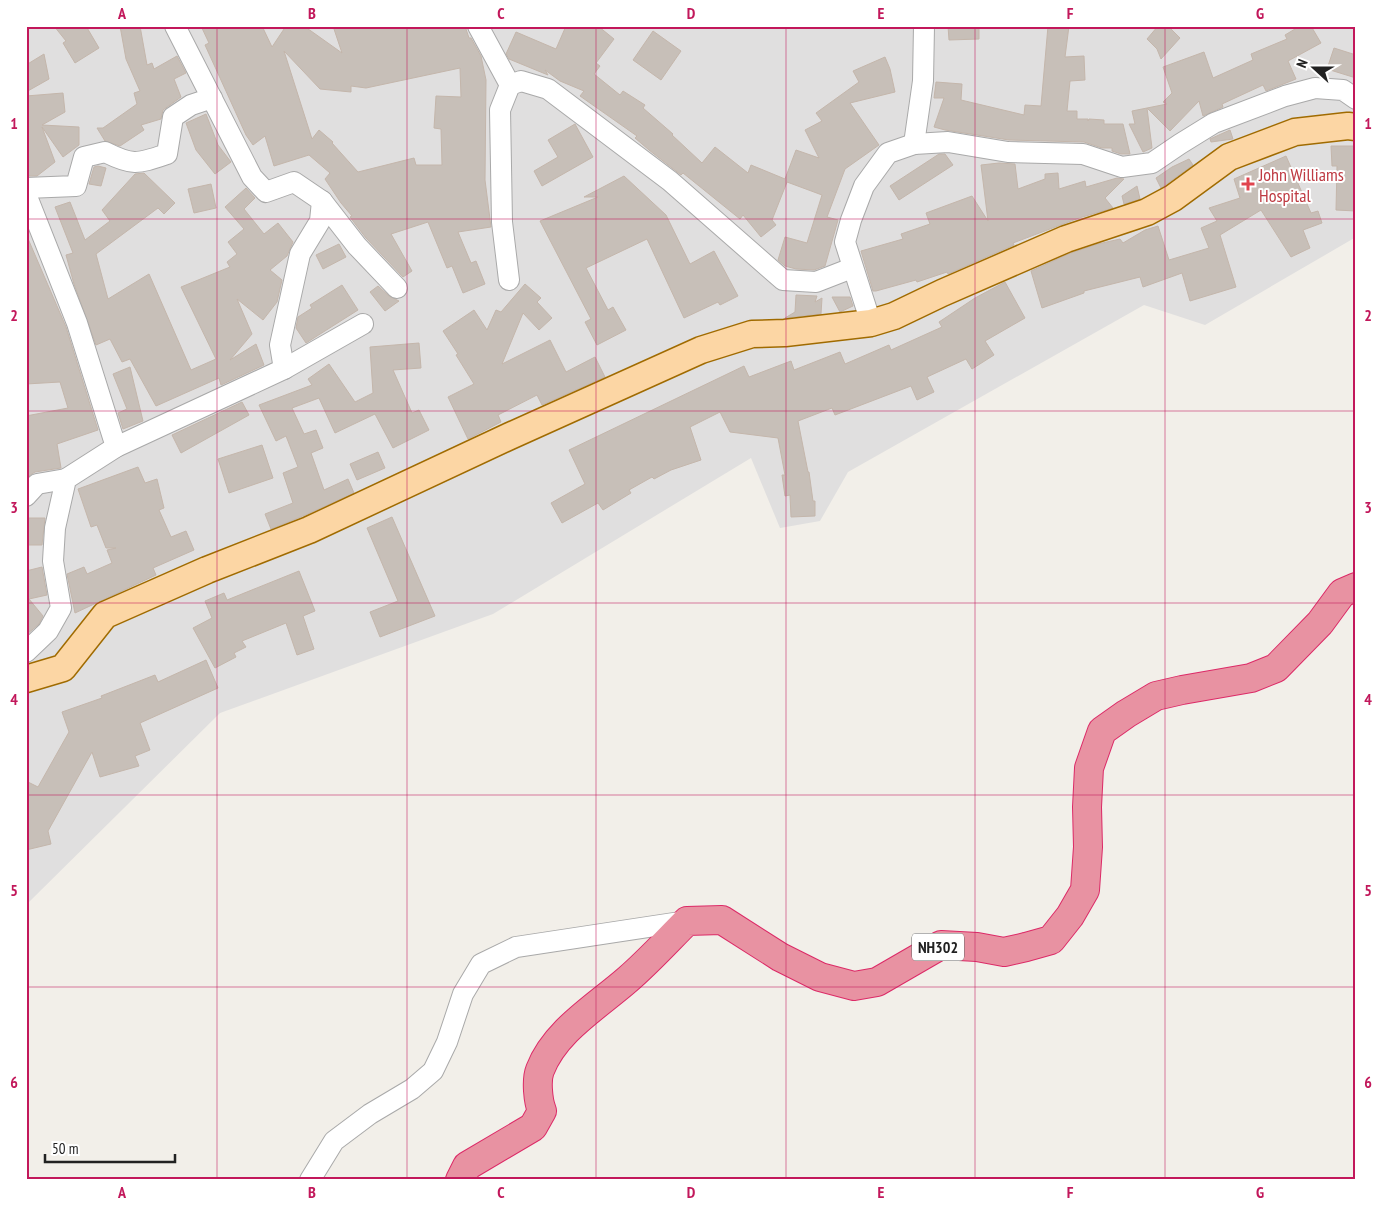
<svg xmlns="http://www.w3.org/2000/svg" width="1382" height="1206" viewBox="0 0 1382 1206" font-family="'PT Sans Narrow',sans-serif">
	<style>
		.residential { fill: #e0dfdf }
		.building { fill: #c7bfb8; stroke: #c4b6ab; fill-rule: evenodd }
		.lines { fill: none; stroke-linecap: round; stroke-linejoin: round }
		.minor-casing { stroke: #a9a9a9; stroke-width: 22 }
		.major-casing { stroke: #a06b00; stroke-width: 29 }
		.highway-casing { stroke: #dc2a67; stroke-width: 30 }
		.minor { stroke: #fff; stroke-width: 20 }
		.major { stroke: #fcd6a4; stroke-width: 26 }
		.highway { stroke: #e892a2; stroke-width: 28 }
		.grid { fill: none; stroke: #c2185b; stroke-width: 1; stroke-opacity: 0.55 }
		.health-dot { fill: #e0444e; stroke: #fff; stroke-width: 2 }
		.labels { text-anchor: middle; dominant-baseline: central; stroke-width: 4; stroke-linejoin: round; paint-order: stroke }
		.shield { fill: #fff; stroke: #646464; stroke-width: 1 }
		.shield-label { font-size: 16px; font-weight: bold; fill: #222 }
		.health-label { font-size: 18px; fill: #be3a42; stroke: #fff; text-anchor: start }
		.neatline { fill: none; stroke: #c2185b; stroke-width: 2 }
		.grid-label { font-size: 16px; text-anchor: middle; font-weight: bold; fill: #c2185b }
	</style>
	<rect width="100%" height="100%" fill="#f2efe9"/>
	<polygon class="residential" points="26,26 1356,26 1356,237 1205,325 1144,305 848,472 820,521 780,528 751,458 493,614 220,713 26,905"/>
	<g class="building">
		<polygon points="54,26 86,26 99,48 75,63 63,43 66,41"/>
		<polygon points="120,26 140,26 147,65 152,63 154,69 177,56 186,73 174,79 181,97 163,110 161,119 141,125 144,130 120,146 105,141 97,128 103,128 137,104 134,93 140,91 126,59"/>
		<path d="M201,26H262L272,47L286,26H304L342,53L333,26H465L469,38H471L481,56L486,80L485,180L491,227L458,232L471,263L476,261L485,284L463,293L452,266L447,268L428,222L391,234L412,271L403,277L366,238L356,225L350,217L352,216L341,203L325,179L330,173L309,155L274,166L265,136L253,145L246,135L205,45L209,43ZM284,51L320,89L351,92V86L366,88L460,68L461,97L436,96L434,128L441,129L442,165H416L414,158L358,172L332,143L333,142L319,130L312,139Z"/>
		<polygon points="566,26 598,26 614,39 596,63 600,66 594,74 620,95 623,91 645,105 643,108 673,134 672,135 702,163 715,147 748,173 751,165 785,179 796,150 819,158 805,130 822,121 816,113 859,82 853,71 885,57 890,69 895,92 850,103 879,145 845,169 827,217 838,220 825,266 814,270 796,269 785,266 778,260 785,237 807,243 822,195 787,182 772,220 776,225 761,237 743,215 740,219 683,173 681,175 649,150 635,138 637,136 580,96 584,91 560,81 545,70 548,75 509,59 506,54 516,32 556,49"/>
		<polygon points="948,26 979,26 979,39 949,40"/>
		<polygon points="1048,26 1069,26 1065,57 1084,56 1085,80 1070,81 1067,111 1077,111 1077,119 1088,119 1088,121 1089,119 1104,120 1104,124 1123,124 1130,154 1121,154 1112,151 1112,148 1102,148 1084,142 1009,140 945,130 934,127 944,98 934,98 936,82 962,84 961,100 1024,115 1025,105 1041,106"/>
		<polygon points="1158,26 1168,26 1180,38 1161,59 1157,49 1147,39"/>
		<polygon points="1300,26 1311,26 1321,43 1288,61 1296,79 1266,91 1263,85 1222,104 1223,107 1203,116 1199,101 1170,131 1147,108 1167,104 1163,102 1172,93 1163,67 1204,52 1213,78 1253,60 1251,54 1287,39 1285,35"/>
		<polygon points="653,31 681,51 661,80 633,60"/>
		<polygon points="1334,48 1356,55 1356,78 1327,69"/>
		<polygon points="44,54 49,79 26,92 26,65"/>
		<polygon points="63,93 65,112 42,125 79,127 79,145 63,157 42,127 55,162 37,176 29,176 26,172 26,96"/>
		<polygon points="1147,108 1152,148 1143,152 1129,124 1135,124 1132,111"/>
		<polygon points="206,114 218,145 231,162 215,174 196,150 186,123"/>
		<polygon points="575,124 593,157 542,186 534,171 558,157 548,140"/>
		<polygon points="1230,130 1233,139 1211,142 1210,139"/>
		<polygon points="1331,146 1356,146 1356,211 1336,210 1337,166 1332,166"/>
		<polygon points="939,154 945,154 953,165 899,200 890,186"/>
		<polygon points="1286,156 1311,213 1318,211 1322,223 1303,230 1310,248 1291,257 1261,210 1220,235 1236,287 1190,301 1182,273 1143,287 1140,277 1084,291 1084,293 1042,308 1031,271 1071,253 1098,244 1120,239 1123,243 1145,230 1158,226 1169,260 1209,248 1201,228 1217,221 1209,208 1240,198 1234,179"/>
		<polygon points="1189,159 1193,165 1161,188 1156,178 1172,167"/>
		<polygon points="999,163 1015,164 1018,189 1045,179 1045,174 1058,173 1059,189 1085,181 1086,187 1117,178 1124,179 1105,198 1113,208 1079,218 1013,243 1014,245 948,274 947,272 917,282 916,280 876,291 873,291 861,251 903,239 901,234 930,224 926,213 972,196 988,221 981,165"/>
		<polygon points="98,166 106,168 101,186 89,184 94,167"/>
		<polygon points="144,173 175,203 164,214 158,208 96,254 108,299 149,274 191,370 216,359 181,287 230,267 227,262 237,254 228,242 244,229 225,207 246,188 255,198 244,209 264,234 278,223 293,242 287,256 270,270 282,280 277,302 263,320 237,299 252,334 230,360 256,344 264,365 221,385 219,378 156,406 130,359 122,362 110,339 96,345 74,284 66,255 73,253 55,207 70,202 85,240 110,221 102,210 135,174"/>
		<polygon points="624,176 666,215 690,264 714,251 738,296 720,305 718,302 684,318 647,239 586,268 608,310 613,307 626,330 597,345 585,322 591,319 540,221 598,197 584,197"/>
		<polygon points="211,184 216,208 194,213 188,189"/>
		<polygon points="1137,186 1140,199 1124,204 1122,196"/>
		<polygon points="26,234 66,327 98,430 57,444 61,468 35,472 26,478 26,416 68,408 60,382 26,384"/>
		<polygon points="339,244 346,257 323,269 316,255"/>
		<polygon points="1005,282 1025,318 985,341 994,355 972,369 966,359 927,377 934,392 917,400 911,386 835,415 832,408 798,421 808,472 809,472 813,501 815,501 815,516 791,517 790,495 785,496 782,475 785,475 778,438 730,432 720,412 690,427 701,460 671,470 654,479 652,477 629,490 631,493 603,510 598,503 562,523 551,503 585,484 569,450 744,366 749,377 791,361 794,370 840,352 845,364 889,345 891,350 942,327 939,322 975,298"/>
		<polygon points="525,284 541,298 537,302 552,318 539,330 523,313 502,364 550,340 566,372 595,357 605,377 542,405 537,395 498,415 501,422 468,439 448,397 474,384 456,355 458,354 443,331 474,310 487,330 496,310 501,312"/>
		<polygon points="342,285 358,310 306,343 296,328 298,317 312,308 310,305"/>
		<polygon points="378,286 389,296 399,301 385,311 370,292"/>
		<polygon points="796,295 817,296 815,302 822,298 821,314 785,318 795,312"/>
		<polygon points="832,297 850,297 853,306 840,312"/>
		<polygon points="419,343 421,368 393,370 412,413 419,410 429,430 393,448 375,414 335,433 319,398 292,408 304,434 316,430 323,448 311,453 324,490 348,479 354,493 303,516 271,529 265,514 293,503 283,473 298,467 286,436 276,441 259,405 312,385 308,379 329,364 355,402 373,393 370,347"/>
		<polygon points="130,367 143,421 123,429 118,413 127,409 113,374"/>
		<polygon points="242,402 249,415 181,453 172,435"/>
		<polygon points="262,445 273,478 229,493 218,459"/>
		<polygon points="378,452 385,468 357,480 350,464"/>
		<polygon points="138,467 145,483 157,479 164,508 159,510 171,537 186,531 194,550 153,568 156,575 75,613 67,574 84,567 87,574 112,563 107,550 116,548 106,548 97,525 91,527 78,489"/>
		<polygon points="392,517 435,616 380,637 370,612 398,601 367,528"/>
		<polygon points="27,518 45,518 42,545 26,545"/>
		<polygon points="42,567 47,595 29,599 43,616 39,624 26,635 26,571"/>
		<polygon points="299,571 315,611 303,616 314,649 297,655 286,623 242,641 246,647 234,653 236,657 215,668 193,628 212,618 205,601 224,593 227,600"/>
		<polygon points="206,660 218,688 140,723 150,750 135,756 139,766 100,777 92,752 48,831 51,844 26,850 26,781 38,787 69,732 62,712 102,698 101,696 155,675 158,682"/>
	</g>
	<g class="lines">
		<g class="minor-casing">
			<g id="minor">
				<polyline points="175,26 252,177 266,192 294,182 322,201 320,221 300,254 280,345 284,369"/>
				<polyline points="478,26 510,85"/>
				<polyline points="914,144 923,81 924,26"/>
				<path d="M26,188L76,186L84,157L105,152C133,166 137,164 167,154L173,117L191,105L212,98"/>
				<polyline points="26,194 77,323 116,447"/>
				<polyline points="322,201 357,246 397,288"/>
				<polyline points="509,280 502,222 500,110 510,85 521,81 548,89 670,181 783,280 816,282 852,268"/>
				<polyline points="871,323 845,242 851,220 864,186 888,153 914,144 948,142 1008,152 1083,154 1122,167 1152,163 1180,144 1214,123 1285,96 1315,88 1343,90 1356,99"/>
				<polyline points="26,496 37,484 66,479"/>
				<polyline points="26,652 48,631 61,608 53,561 55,528 66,479 116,447 284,369 363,324"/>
				<polyline points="310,1180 334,1141 370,1114 412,1089 433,1071 447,1042 463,994 481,964 516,947 687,921"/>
			</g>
		</g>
		<g class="major-casing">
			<polyline id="major" points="26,679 63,668 105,615 207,570 309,530 510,436 701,350 752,334 785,333 871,323 894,316 942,293 1066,239 1147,212 1173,198 1229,157 1295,132 1348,126 1356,127"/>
		</g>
		<g class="highway-casing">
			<path id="highway" d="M460,1180L467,1166L533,1127L542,1111C538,1101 536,1080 540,1070C555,1031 596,1007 627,980C648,962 667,941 687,921L722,920L780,957L820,977L854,986L877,982L941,945L977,947L1004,952L1026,947L1051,940L1070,916L1085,890L1088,847L1087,807L1089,768L1102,731L1126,714L1156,696L1182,690L1251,678L1276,668L1320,623L1342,593L1356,587"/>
		</g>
		<use href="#minor" class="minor"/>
		<use href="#major" class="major"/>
		<use href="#highway" class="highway"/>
	</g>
	<path class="grid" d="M217,26V1180M407,26V1180M596,26V1180M786,26V1180M975,26V1180M1165,26V1180M26,219H1356M26,411H1356M26,603H1356M26,795H1356M26,987H1356"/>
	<path class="health-dot" d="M1245.5 176.5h5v5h5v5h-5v5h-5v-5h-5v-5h5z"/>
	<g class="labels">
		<rect class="shield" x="912" y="933.5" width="52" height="27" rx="4"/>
		<g class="shield-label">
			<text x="938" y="947">NH302</text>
		</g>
		<g class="health-label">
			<text x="1259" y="174">John Williams<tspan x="1259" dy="21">Hospital</tspan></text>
		</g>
	</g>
	<rect width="1382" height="1206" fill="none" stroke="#ffffff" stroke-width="55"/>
	<g transform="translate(1314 68) rotate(291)" stroke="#ffffff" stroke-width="4" paint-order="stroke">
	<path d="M0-4L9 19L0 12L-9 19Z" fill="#222222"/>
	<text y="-8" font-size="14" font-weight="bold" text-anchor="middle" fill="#222222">N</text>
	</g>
	<path d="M45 1154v8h130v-8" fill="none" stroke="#222222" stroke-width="2.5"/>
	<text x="52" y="1154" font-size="15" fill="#222222" stroke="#ffffff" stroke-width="4" paint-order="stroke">50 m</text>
	<rect x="28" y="28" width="1326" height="1150" class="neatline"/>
	<g class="grid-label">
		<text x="122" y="19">A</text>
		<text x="312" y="19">B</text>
		<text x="501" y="19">C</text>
		<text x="691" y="19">D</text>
		<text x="881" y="19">E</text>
		<text x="1070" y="19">F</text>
		<text x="1260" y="19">G</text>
		<text x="14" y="129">1</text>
		<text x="1368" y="129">1</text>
		<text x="14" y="321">2</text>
		<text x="1368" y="321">2</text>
		<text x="14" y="513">3</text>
		<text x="1368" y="513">3</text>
		<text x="14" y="705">4</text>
		<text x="1368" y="705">4</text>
		<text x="14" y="896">5</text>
		<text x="1368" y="896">5</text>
		<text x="14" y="1088">6</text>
		<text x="1368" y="1088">6</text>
		<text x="122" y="1198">A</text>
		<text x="312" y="1198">B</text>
		<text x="501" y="1198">C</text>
		<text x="691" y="1198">D</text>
		<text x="881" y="1198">E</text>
		<text x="1070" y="1198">F</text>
		<text x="1260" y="1198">G</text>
	</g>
</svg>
